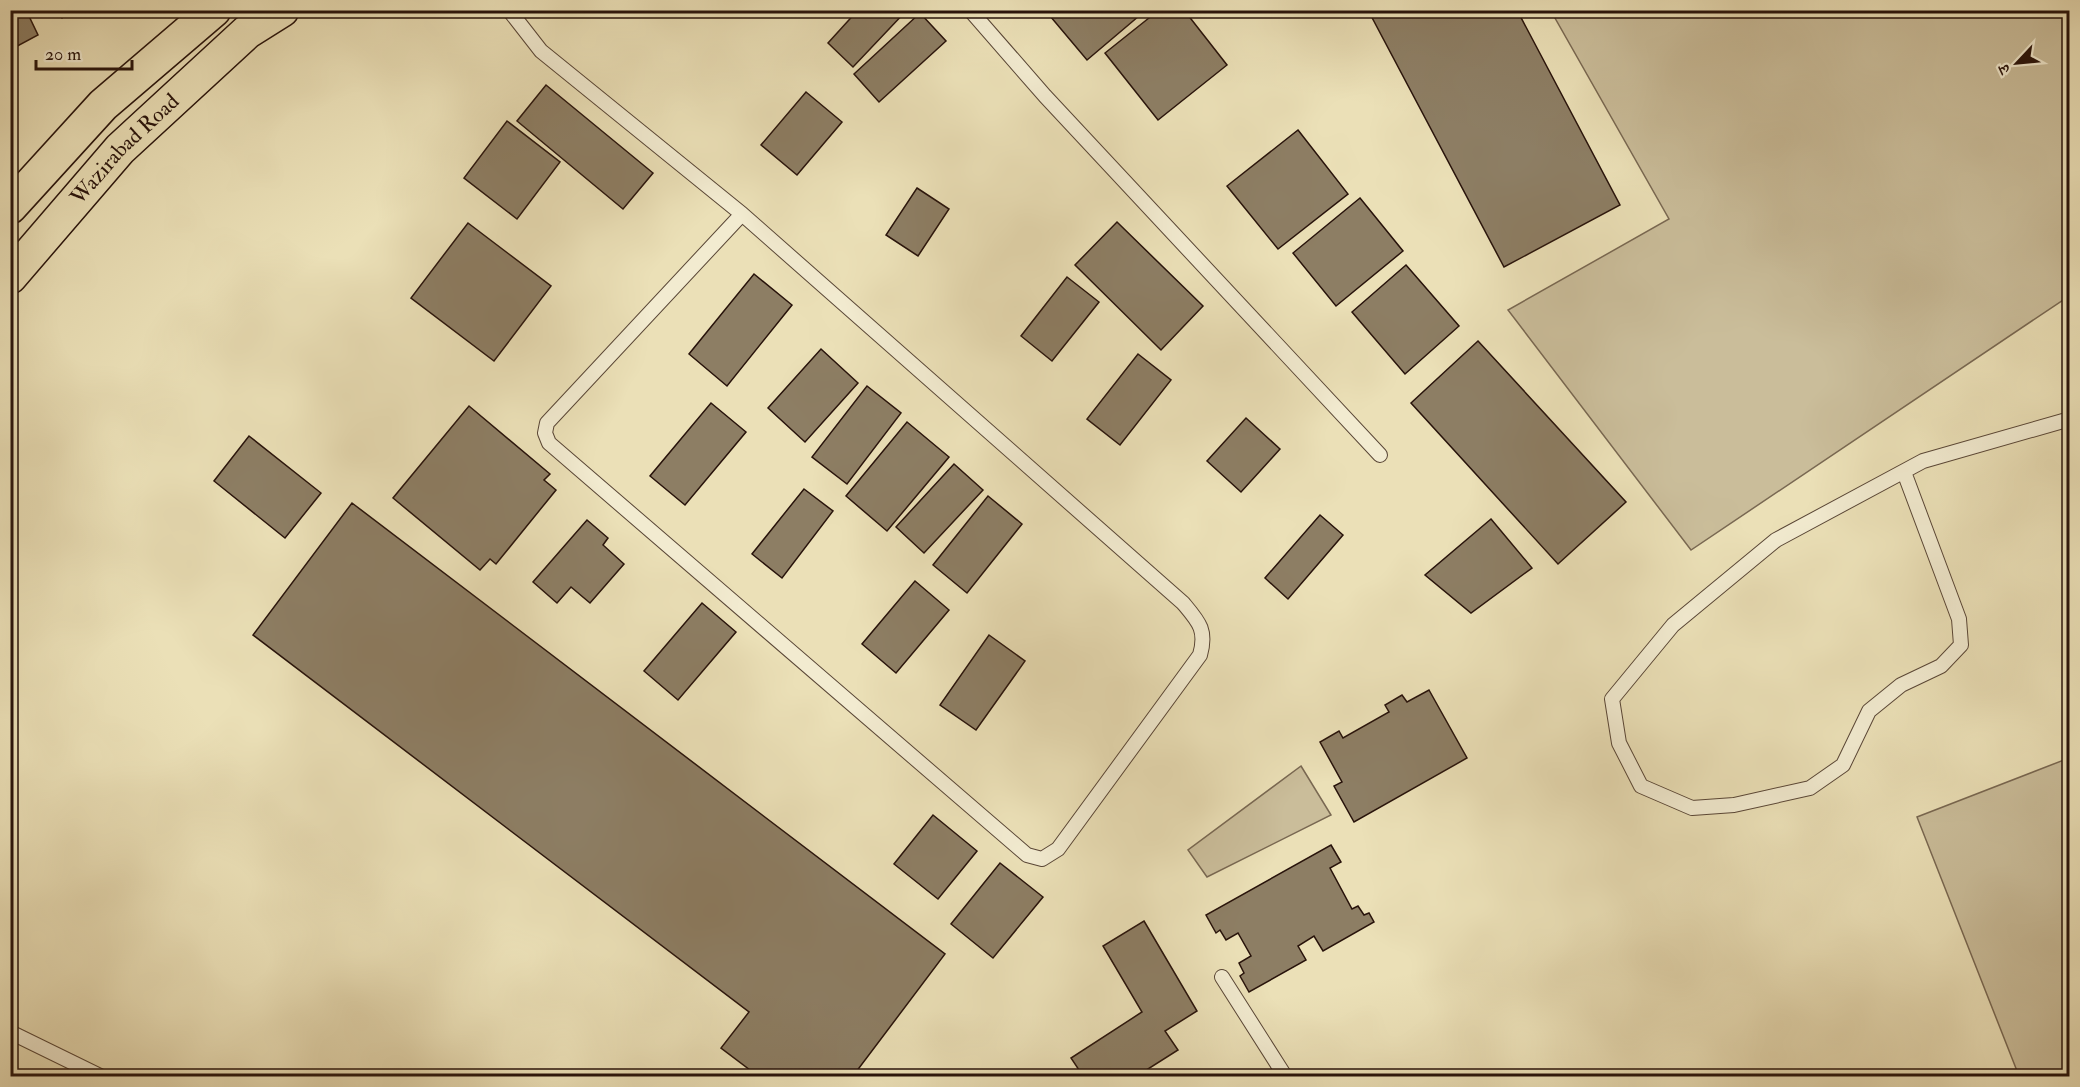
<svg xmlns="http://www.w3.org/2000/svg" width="2080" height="1087" viewBox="0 0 2080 1087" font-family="'IM FELL Double Pica','Noto Serif Devanagari',serif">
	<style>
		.green { fill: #cabd9a; stroke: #796852; stroke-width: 1.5 }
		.building { fill: #8d7e64; stroke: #28130b; stroke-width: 1.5 }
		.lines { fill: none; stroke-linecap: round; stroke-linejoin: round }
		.lane-casing { stroke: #594636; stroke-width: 16 }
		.highway-casing { stroke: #28130b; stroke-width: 36 }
		.lane { stroke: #f2ebd0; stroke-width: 14 }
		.highway { stroke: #ebe0b7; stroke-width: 33 }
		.labels { text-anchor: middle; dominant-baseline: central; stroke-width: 4.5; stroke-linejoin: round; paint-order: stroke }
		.street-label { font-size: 22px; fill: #28130b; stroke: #f2ebd0 }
	</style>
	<rect width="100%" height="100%" fill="#ebe0b7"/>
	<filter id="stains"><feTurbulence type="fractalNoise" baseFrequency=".00333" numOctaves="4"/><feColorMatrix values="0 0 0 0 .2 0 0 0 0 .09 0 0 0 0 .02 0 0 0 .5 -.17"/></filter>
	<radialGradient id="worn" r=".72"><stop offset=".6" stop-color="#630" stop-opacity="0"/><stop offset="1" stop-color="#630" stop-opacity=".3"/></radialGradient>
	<g class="green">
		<polygon points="1551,11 2069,11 2069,296 1691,550 1508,310 1669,219"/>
		<polygon points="2069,758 2069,1076 2019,1076 1917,817"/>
		<polygon points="1301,766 1331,815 1207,877 1188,850"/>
	</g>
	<g class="building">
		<polygon points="10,10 26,10 38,35 10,50"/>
		<polygon points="57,10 73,10 62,18"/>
		<polygon points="858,10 907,10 853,67 828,43"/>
		<polygon points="1045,10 1146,10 1087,60"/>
		<polygon points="1159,10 1184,10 1227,65 1158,120 1105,53"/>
		<polygon points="1368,10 1517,10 1620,205 1504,267"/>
		<polygon points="920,13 946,41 879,102 854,74"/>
		<polygon points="546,85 653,173 623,209 517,121"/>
		<polygon points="806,92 842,122 797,175 761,145"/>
		<polygon points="507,121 560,162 517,219 464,178"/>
		<polygon points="1298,130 1348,194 1278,249 1227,186"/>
		<polygon points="917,188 949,209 918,256 886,235"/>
		<polygon points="1360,198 1403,251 1336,306 1293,253"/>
		<polygon points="1117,222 1203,306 1161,350 1075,265"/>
		<polygon points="468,223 551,286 494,361 411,298"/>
		<polygon points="1406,265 1459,326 1405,374 1352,312"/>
		<polygon points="754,274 792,305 727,386 689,354"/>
		<polygon points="1067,277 1099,302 1052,361 1021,336"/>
		<polygon points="1478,341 1626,502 1558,564 1411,403"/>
		<polygon points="821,349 858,383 805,442 768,408"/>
		<polygon points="1138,354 1171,380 1120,445 1087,419"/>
		<polygon points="867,386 901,413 847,484 812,457"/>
		<polygon points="711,403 746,432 685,505 650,476"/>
		<polygon points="469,406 550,474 544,480 556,490 496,564 490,559 480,570 393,498"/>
		<polygon points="1246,418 1280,449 1241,492 1207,461"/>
		<polygon points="907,422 949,457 887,531 846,496"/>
		<polygon points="249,436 321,493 285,538 214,481"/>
		<polygon points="954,464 983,490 924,553 896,527"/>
		<polygon points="804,489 833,511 782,578 752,554"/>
		<polygon points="988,496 1022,524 967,593 933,565"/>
		<polygon points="352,503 945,954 853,1076 758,1076 721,1048 749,1012 253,635"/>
		<polygon points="1320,515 1343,535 1288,599 1265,578"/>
		<polygon points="1491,519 1532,568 1471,613 1425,575"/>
		<polygon points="587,520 608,538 603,545 624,564 590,603 571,587 557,603 533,582"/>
		<polygon points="915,581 949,610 896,673 862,644"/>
		<polygon points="702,603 736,632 678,700 644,671"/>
		<polygon points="989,635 1025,661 976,730 940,705"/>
		<polygon points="1429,690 1467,758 1354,822 1334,786 1342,782 1320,742 1339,731 1343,738 1389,712 1385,705 1402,695 1407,702"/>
		<polygon points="933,815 977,851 938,899 894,864"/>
		<polygon points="1331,845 1341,862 1330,868 1352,909 1358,906 1364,915 1369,913 1374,922 1323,951 1314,936 1298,946 1306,960 1249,992 1240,976 1244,973 1239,963 1251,956 1238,933 1226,940 1220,930 1216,933 1206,915"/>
		<polygon points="1000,863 1043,897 993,958 951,924"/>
		<polygon points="1144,921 1197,1011 1165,1031 1178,1050 1137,1076 1083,1076 1071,1058 1142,1012 1103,946"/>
	</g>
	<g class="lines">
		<g class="lane-casing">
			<g id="lane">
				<path d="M509,10L541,51L742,214L1183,603C1199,622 1207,630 1200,655L1058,849L1042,859L1027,855L549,443L545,433L547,423L742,214"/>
				<polyline points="970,10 1045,96 1380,455"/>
				<polyline points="1904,472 1959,619 1961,645 1941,666 1901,685 1869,711 1843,765 1810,788 1734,805 1692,808 1641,786 1619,743 1612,699 1673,625 1776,540 1923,461 2070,419"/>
				<polyline points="1222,977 1285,1076"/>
				<polyline points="10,1032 100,1076"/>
			</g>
		</g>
		<g class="highway-casing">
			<g id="highway">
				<polyline points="10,207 103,105 214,10"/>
				<path id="s1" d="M10,277L120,149L247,32L282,10"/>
			</g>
		</g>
		<use href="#lane" class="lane"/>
		<use href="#highway" class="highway"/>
	</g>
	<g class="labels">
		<g class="street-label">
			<text stroke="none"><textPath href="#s1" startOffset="172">Wazirabad Road</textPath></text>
		</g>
	</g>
	<rect width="2080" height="1087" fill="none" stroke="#ebe0b7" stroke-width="36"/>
	<rect x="12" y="12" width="2056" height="1063" fill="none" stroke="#28130b" stroke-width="3"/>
	<rect x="18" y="18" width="2044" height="1051" fill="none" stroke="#28130b" stroke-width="1.5"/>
	<g transform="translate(2017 63) rotate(244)" stroke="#f2ebd0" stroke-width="4.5" paint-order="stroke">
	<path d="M0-4.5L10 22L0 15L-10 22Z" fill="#28130b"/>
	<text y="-9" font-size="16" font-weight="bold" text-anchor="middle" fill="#28130b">उ</text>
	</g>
	<path d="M36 60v9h96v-9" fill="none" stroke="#28130b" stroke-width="3"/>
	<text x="45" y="60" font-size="18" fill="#28130b" stroke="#f2ebd0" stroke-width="4.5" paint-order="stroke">20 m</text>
	<rect width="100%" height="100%" filter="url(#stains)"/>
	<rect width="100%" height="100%" fill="url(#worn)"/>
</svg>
